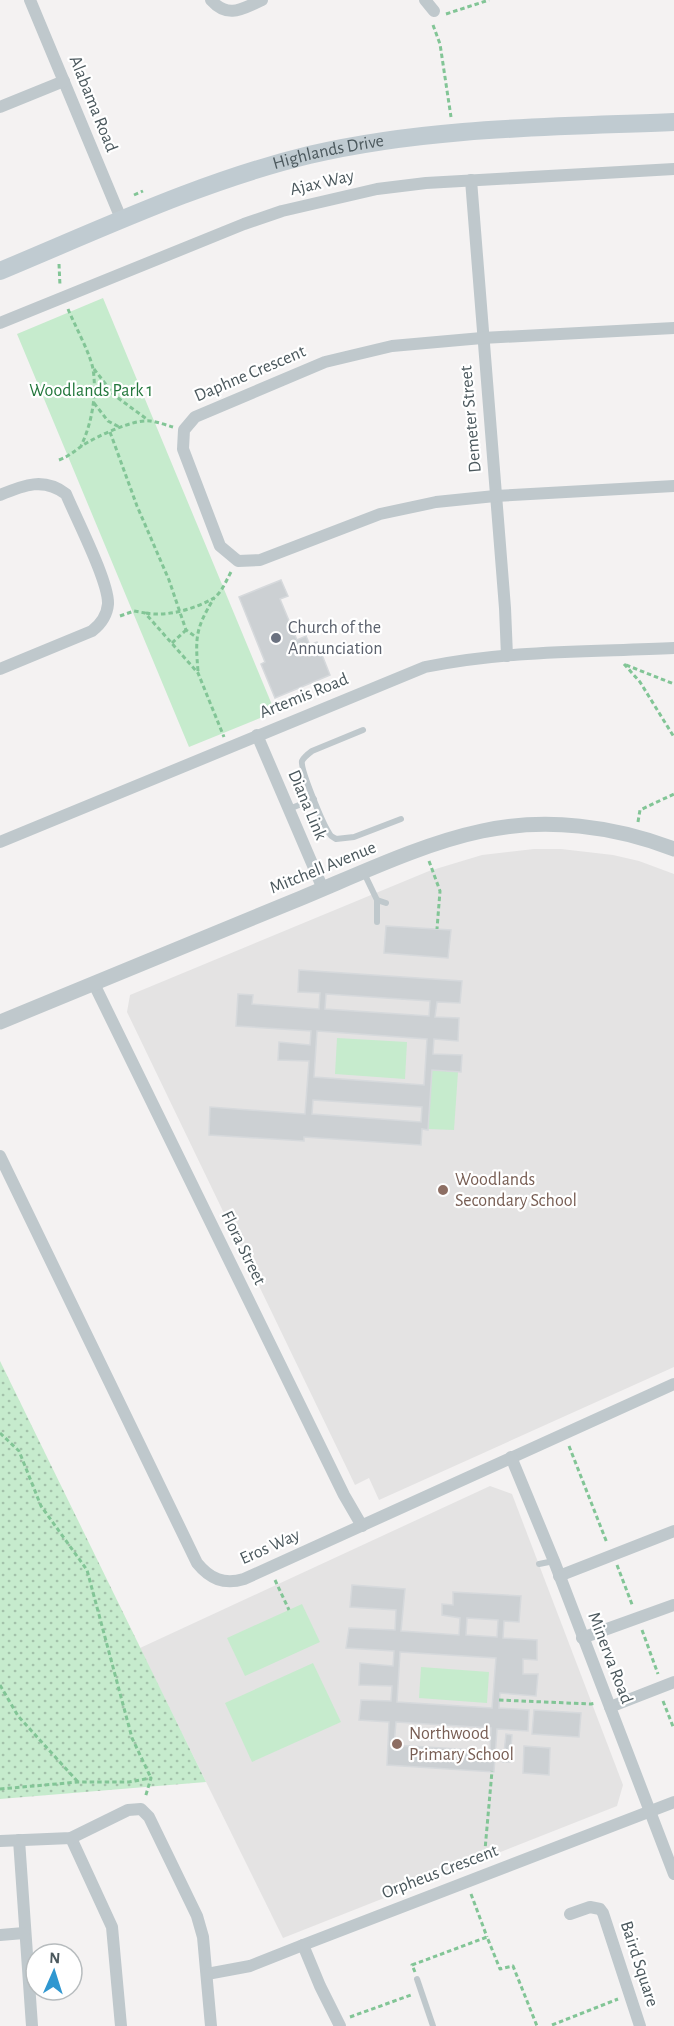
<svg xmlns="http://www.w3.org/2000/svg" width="674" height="2026" viewBox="0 0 674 2026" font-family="'Alegreya Sans',sans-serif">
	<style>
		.education { fill: #e4e3e3 }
		.grass { fill: url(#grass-dots) }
		.green { fill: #c6ebcd }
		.building { fill: #ccd0d3; stroke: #d6d9dc; stroke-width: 1.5; fill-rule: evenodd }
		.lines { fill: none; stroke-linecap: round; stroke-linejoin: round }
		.path { stroke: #82c596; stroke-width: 3; stroke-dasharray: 4.5 3; stroke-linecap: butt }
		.service { stroke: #bfc8cc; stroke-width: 6 }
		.minor { stroke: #bfc8cc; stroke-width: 12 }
		.tertiary { stroke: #bfc8cc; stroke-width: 15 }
		.secondary { stroke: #c0cbd1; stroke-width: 18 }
		.worship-dot { fill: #6b7280; stroke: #fff; stroke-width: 2 }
		.education-dot { fill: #8d6e63; stroke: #fff; stroke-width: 2 }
		.labels { text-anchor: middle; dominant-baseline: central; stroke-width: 4.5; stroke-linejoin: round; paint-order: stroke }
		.street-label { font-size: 18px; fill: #4b585d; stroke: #fff }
		.park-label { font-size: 18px; fill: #23773c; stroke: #fff }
		.worship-label { font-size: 18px; fill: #5b616d; stroke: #fff; text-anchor: start }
		.education-label { font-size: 18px; fill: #785e54; stroke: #fff; text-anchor: start }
	</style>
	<defs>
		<pattern id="grass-dots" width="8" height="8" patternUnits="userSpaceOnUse" patternTransform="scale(1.5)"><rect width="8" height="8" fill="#c6ebcd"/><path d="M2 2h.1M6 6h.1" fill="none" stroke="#a3c1aa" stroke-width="1.8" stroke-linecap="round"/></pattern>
	</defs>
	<rect width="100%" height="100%" fill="#f4f2f2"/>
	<g class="education">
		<polygon points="534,849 561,849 613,855 639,861 674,874 674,1367 379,1500 369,1478 355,1485 127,1012 130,995 429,871 482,855"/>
		<polygon points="490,1486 512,1494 623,1785 617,1806 283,1938 140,1648"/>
	</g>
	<polygon class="grass" points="0,1361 206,1782 0,1799"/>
	<g class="green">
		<polygon points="103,298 275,712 189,747 17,334"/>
		<polygon points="337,1038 407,1042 405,1079 335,1074"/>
		<polygon points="432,1070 458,1072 454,1130 428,1129"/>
		<polygon points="302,1604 320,1642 245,1676 227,1638"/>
		<polygon points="313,1663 341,1722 252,1762 225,1703"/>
		<polygon points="421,1667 489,1672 487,1703 419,1698"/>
	</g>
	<g class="building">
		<polygon points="281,580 288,596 280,599 297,640 306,636 310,645 317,642 330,675 275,698 261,664 265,662 239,597"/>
		<polygon points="386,926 451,930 448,958 384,953"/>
		<path d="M299,970L462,981L460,1003L437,1002L435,1017L459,1018L458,1041L434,1039L433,1054L462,1055L461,1072L432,1070L428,1130L422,1129L421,1145L304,1137V1141L209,1135L210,1107L305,1114L309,1061L278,1060L279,1042L310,1045L311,1031L236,1026L238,994L253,995L252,1004L319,1009L320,993L298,992ZM326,994L430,1001L429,1016L325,1009ZM317,1031L427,1039L424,1085L314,1077ZM313,1100L422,1107L421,1122L312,1114Z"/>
		<path d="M352,1585L405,1589L401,1631L459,1635L460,1618L442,1615V1604L453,1605V1592L521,1596L519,1622L504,1621L503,1638L537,1640V1660L523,1659V1674H538L536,1696L500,1693L499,1708L529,1710L528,1731L497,1729L494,1772L387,1765L389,1722L359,1720L361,1700L391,1701L392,1686L359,1685L360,1663L393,1666L394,1651L346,1648L349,1628L395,1630L396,1610L350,1607ZM467,1618L498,1620L497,1637L466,1635ZM400,1652L496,1658L492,1708L397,1702ZM396,1722L491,1728L490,1751L394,1745Z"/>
		<polygon points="534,1710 581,1713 579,1737 532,1734"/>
		<polygon points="506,1734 512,1735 510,1762 503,1762"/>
		<polygon points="524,1746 550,1748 549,1775 523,1773"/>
	</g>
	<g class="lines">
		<g class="path">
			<polyline points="446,14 489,0"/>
			<polyline points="433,25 440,44 451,117"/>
			<polyline points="134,195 143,191"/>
			<polyline points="59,264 60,286"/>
			<path d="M68,309C75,326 90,353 93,369C97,394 92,423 81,446"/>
			<polyline points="94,369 114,395 148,420"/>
			<polyline points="94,403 108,421 121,428"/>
			<polyline points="110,432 137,506 169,580 186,630 196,637"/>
			<path d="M59,460C69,456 75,451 83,445C98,436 133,419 150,421C158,422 166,425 173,427"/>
			<path d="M146,613C167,617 195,609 214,598C222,592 227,579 232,570"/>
			<polyline points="120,616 134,611 145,613 198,673 224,737"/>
			<polyline points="172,643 186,630"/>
			<polyline points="624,664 640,682 674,737"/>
			<polyline points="626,665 674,684"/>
			<path d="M198,671C195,636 196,628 214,598"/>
			<polyline points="638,822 640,810 674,794"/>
			<polyline points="429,861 440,891 437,929"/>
			<polyline points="0,1433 19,1451 41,1506 87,1570 132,1738 151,1778"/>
			<polyline points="569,1446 607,1543"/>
			<polyline points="617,1565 633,1607"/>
			<polyline points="275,1580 289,1610"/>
			<polyline points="642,1630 658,1674"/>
			<polyline points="0,1685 18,1716 78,1782"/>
			<polyline points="499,1700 591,1704 596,1703"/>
			<polyline points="663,1701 674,1729"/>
			<polyline points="0,1789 78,1782 129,1782 151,1778 145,1798"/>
			<polyline points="484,1861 492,1771"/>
			<polyline points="471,1894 487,1937"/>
			<polyline points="415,1972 412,1965 487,1937 500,1969 513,1966 537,2026"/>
			<polyline points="350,2017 411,1995"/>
			<polyline points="552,2025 618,1999"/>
		</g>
		<g class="service">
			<path d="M363,730L312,751C308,754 304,757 302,761C300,769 323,824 329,833C331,837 333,837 336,839L354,837L401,819"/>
			<polyline points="289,809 314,799"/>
			<polyline points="364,873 377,900 386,903"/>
			<polyline points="377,922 377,900"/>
			<polyline points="539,1564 554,1561"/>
			<polyline points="417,1979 433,2026"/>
		</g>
		<g class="minor">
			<polyline points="30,0 122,221"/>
			<path d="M211,0C228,19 242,9 262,0"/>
			<polyline points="425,0 434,11"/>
			<polyline points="0,107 64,81"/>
			<polyline points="471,180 505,608 507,656"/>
			<polyline points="0,323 244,224 282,211 377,189 426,183 674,169"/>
			<polyline points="674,328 482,338 392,346 325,362 195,417 184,430 183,449 220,546 238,561 260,560 380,514 436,502 495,496 674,486"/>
			<path d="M0,495C24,485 44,477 66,494C76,518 109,582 108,604C107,616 101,624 92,631L0,669"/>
			<polyline points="257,735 323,889"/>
			<path d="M0,842L425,667C506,650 591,652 674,648"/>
			<polyline points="94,984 344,1495 362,1526"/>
			<path d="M0,1156L197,1563C210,1579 224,1585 244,1579L674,1384"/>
			<polyline points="511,1457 554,1561 674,1874"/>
			<polyline points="559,1576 674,1531"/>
			<polyline points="582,1638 674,1605"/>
			<polyline points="610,1707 674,1682"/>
			<polyline points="71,1838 112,1927 121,2026"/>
			<polyline points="19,1840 32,2026"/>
			<polyline points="0,1841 71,1838 128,1810 141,1809 149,1817 197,1916 203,1937 211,2026"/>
			<polyline points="570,1914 590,1907 600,1909 603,1913 640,2026"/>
			<polyline points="0,1935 24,1933"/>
			<polyline points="207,1974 250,1966 303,1945"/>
			<polyline points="340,2026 320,1986 303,1945 674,1802"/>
		</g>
		<path class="tertiary" d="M0,1022C98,982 196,942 294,901C353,877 420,844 482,831C546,817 614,826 674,849"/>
		<path class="secondary" id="s1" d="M0,271C101,229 202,181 309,155C429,127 552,127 674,122"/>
	</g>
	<circle class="worship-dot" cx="276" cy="638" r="6"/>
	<g class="education-dot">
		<circle cx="443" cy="1190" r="6"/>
		<circle cx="397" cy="1744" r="6"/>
	</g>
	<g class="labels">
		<g class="street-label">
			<text transform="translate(93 104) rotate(68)">Alabama Road</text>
			<text stroke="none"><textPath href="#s1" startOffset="350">Highlands Drive</textPath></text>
			<text transform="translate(322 183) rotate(-13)">Ajax Way</text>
			<text transform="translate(250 374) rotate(-23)">Daphne Crescent</text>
			<text transform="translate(471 419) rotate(-95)">Demeter Street</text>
			<text transform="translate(304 696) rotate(-22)">Artemis Road</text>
			<text transform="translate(307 805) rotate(67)">Diana Link</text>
			<text transform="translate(323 868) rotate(-22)">Mitchell Avenue</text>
			<text transform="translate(243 1248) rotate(64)">Flora Street</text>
			<text transform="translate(270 1547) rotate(-24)">Eros Way</text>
			<text transform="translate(610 1658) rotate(69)">Minerva Road</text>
			<text transform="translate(440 1872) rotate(-21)">Orpheus Crescent</text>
			<text transform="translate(639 1964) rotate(72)">Baird Square</text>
		</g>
		<g class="park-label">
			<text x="91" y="391">Woodlands Park 1</text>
		</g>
		<g class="worship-label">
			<text x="288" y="628">Church of the<tspan x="288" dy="21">Annunciation</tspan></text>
		</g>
		<g class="education-label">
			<text x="455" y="1180">Woodlands<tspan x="455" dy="21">Secondary School</tspan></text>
			<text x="409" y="1734">Northwood<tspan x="409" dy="21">Primary School</tspan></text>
		</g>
	</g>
	<g transform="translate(54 1972) rotate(3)"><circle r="28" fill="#ffffff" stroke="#b7bcbe" stroke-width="1.5"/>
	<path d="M0-4.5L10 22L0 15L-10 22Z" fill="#2f97d0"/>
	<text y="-9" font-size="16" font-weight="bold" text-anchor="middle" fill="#4b585d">N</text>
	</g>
</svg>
